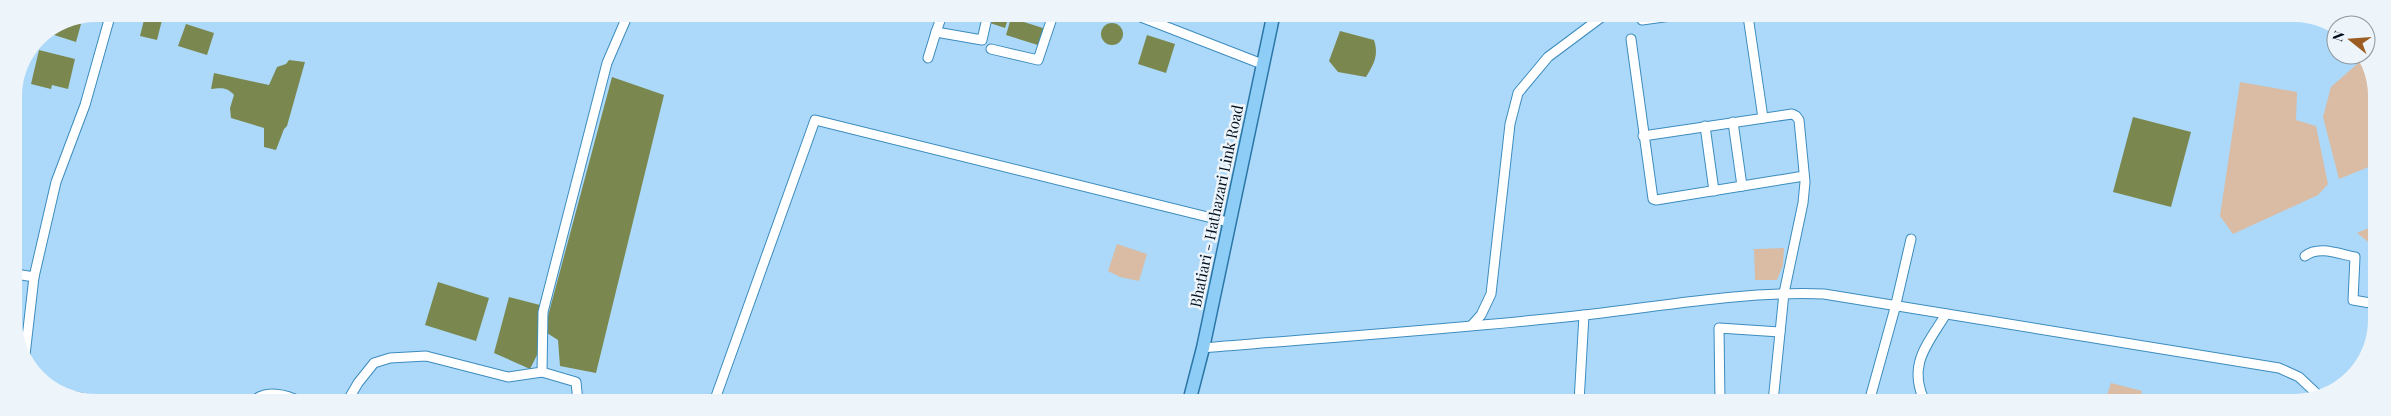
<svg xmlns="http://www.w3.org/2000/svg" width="2391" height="416" viewBox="0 0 2391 416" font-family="'Playfair Display',serif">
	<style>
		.green { fill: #dabba3 }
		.water { fill: #7a884f }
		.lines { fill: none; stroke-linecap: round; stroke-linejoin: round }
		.minor-casing { stroke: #3c8cbe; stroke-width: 11 }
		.primary-casing { stroke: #2b76a6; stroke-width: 15 }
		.minor { stroke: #fff; stroke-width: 9 }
		.primary { stroke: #8ecef6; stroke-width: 12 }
		.labels { text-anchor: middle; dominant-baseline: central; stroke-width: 5; stroke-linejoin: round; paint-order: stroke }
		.street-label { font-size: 15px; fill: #000f1e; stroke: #edf4fa }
	</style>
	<rect width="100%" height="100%" fill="#acd9f9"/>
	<g class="green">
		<polygon points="2364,58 2376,80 2376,164 2339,179 2323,117 2331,87"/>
		<polygon points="2240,82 2297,92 2296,120 2316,126 2328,184 2318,195 2233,234 2220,216"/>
		<polygon points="2376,225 2376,248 2357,233"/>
		<polygon points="1117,244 1147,254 1139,281 1120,277 1108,271"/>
		<polygon points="1784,248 1783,265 1777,280 1755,280 1754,249"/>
		<polygon points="2111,383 2142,391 2139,402 2122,402 2106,398"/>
	</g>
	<g class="water">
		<polygon points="992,18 1008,19 1005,28 990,23"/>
		<polygon points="1011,18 1046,29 1041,46 1006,35"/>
		<polygon points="65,20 81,24 76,42 48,33"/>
		<polygon points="144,20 162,20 157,40 140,36"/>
		<circle cx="1112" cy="34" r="11"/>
		<polygon points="186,24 214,33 207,55 178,46"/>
		<path d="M1340,31L1374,40C1379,55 1374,64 1366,77L1338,72L1329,61Z"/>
		<polygon points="1147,35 1175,44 1166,73 1138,64"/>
		<polygon points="39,50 75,59 68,89 52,85 51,89 31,84"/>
		<path d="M289,60L305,62L287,126L284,129L276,150L264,147V128L231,118L230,108L234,95C227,87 221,88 211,89L214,73L269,85L277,67L286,64Z"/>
		<polygon points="612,77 664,95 596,373 560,366 558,340 547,333 548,316"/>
		<polygon points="2133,117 2191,132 2171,207 2113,192"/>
		<polygon points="438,282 489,298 476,341 425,325"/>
		<polygon points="509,297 540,305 537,355 530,369 494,353"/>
	</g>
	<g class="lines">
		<g class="minor-casing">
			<g id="minor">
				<polyline points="1748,16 1763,118"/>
				<polyline points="1141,17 1262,64"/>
				<polyline points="1642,20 1671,16"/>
				<polyline points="936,32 941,18"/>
				<polyline points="1631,39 1653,199 1656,200 1804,176"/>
				<polyline points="991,49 1038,60 1052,18"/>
				<polyline points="928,58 936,32 982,40 987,18"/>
				<polyline points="1733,122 1742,186"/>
				<polyline points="1705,126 1714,191"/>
				<polyline points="1643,136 1792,114 1796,116 1799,120 1805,182 1803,203 1784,293 1773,402"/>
				<path d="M2305,256C2319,245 2339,254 2355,257L2353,300L2376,304"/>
				<polyline points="16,274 34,277"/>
				<polyline points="1472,325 1481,315 1491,294 1510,124 1518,93 1548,57 1603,16"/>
				<path d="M1203,348C1330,337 1457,329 1584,315C1664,306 1743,291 1824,294L2279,368L2299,377L2317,394"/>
				<polyline points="25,355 34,277 56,182 85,105 109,20"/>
				<polyline points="542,372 576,382 578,402"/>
				<polyline points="76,397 101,402"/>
				<path d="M252,402C266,389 286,394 301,402"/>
				<polyline points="347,402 358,383 374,363 390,358 426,356 508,377 542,372 543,312 607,63 626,19"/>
				<polyline points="714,402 815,120 1228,222"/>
				<polyline points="1579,402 1584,315"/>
				<polyline points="1720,402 1719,328 1780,332"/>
				<polyline points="1869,402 1895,308 1911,239"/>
				<path d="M1925,402C1907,365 1927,345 1946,314"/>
			</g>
		</g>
		<g class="primary-casing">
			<polyline id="primary" points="1189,402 1203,348 1273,17"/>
		</g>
		<use href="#minor" class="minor"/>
		<use href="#primary" class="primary"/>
	</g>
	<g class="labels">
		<g class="street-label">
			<text transform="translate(1216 206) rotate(-78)">Bhatiari - Hathazari Link Road</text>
		</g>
	</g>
	<path d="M0 0H2391V416H0ZM96 22H2294A74 74 0 0 1 2368 96V320A74 74 0 0 1 2294 394H96A74 74 0 0 1 22 320V96A74 74 0 0 1 96 22Z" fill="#edf4fa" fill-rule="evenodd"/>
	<g transform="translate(2351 40) rotate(287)"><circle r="24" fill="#edf4fa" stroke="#8e98a2"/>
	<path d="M0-4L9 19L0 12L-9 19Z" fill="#9b5d22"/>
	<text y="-8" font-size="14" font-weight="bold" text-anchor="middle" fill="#000f1e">N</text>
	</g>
</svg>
